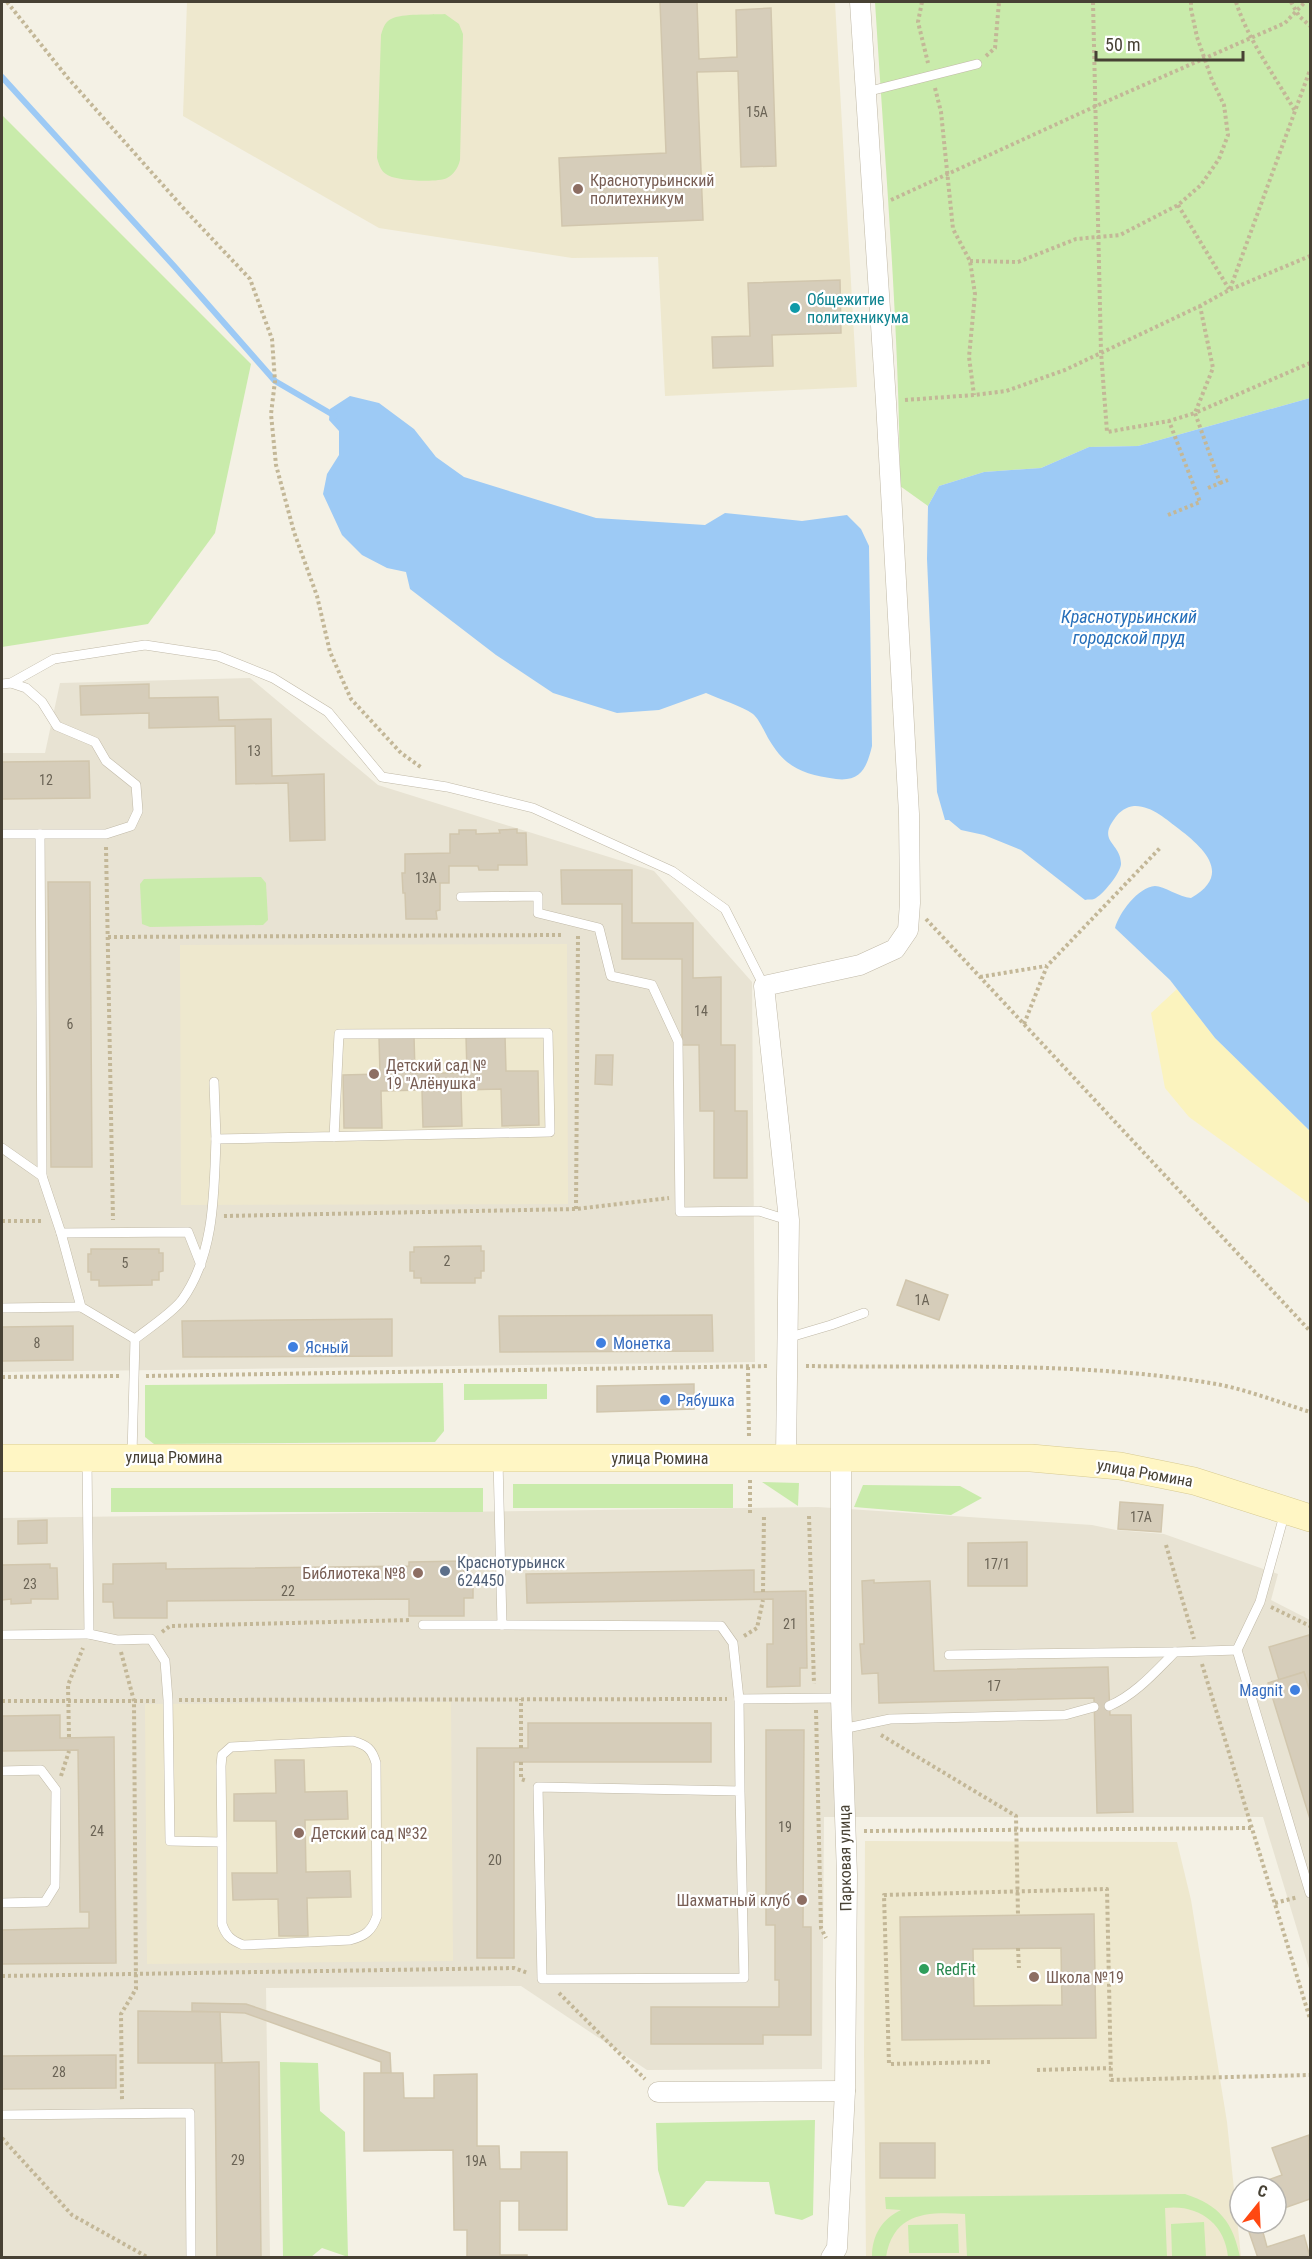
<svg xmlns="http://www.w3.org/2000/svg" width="1312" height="2259" viewBox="0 0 1312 2259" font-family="'Roboto Condensed',sans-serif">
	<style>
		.residential { fill: #e8e3d3 }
		.education { fill: #eee8ce }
		.green { fill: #c9ebab }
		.sand { fill: #fbf3be }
		.water { fill: #9dcaf5 }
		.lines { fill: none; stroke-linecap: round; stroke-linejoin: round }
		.stream { stroke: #9dcaf5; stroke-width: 6 }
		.building { fill: #d6cdba; stroke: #d1c6ad; stroke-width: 1.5; fill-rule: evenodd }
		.service-casing { stroke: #c0b9a7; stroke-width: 10 }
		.minor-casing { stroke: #c0b9a7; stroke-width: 21 }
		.secondary-casing { stroke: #d7ca92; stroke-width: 28 }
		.path { stroke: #c3b797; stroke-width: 4; stroke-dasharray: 3 3; stroke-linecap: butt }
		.service { stroke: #fff; stroke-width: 9 }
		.minor { stroke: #fff; stroke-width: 20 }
		.secondary { stroke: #fff6c4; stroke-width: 27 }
		.education-dot { fill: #8d6e63; stroke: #fff; stroke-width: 2 }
		.culture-dot { fill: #0f9aa8; stroke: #fff; stroke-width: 2 }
		.shop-dot { fill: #3f7fe0; stroke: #fff; stroke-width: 2 }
		.service-dot { fill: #5c6f8a; stroke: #fff; stroke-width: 2 }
		.leisure-dot { fill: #2e9e5b; stroke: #fff; stroke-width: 2 }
		.labels { text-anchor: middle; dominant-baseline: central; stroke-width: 4.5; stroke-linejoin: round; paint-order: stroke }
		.number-label { font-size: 14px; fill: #6b6456 }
		.education-label { font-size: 16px; fill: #785e54; stroke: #fff; text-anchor: start }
		.culture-label { font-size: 16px; fill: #0d838f; stroke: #fff; text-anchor: start }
		.shop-label { font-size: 16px; fill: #366cbe; stroke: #fff; text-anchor: start }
		.street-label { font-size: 16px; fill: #474134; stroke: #fff }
		.service-label { font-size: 16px; fill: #4e5e75; stroke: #fff; text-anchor: start }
		.leisure-label { font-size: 16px; fill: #27864d; stroke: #fff; text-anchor: start }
		.water-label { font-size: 18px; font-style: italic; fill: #266fba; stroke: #fff }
	</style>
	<rect width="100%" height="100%" fill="#f4f1e5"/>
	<g class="residential">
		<polygon points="250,678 378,785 654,871 752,982 755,1362 2,1372 2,753 45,753 60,683"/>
		<polygon points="818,1507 1092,1525 1116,1530 1164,1534 1278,1574 1271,1600 1310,1620 1310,1972 1263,1817 824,1817 822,2069 647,2070 521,1986 266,1988 270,2257 2,2257 2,1518"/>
	</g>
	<g class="education">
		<polygon points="187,2 835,2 857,387 665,396 658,257 572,258 379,228 183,116"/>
		<polygon points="567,944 568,1204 181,1205 180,945"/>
		<polygon points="451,1702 453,1961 147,1964 145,1704"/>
		<polygon points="865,1841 1177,1842 1191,1900 1227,2122 1241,2257 866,2257 864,2054"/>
	</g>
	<g class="green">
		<path d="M875,2H1310V398L1138,446L1089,447L1041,468L984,472L939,486L928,506L900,486C899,324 885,163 875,2Z"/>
		<path d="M445,14L459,24L463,34L460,160C458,168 454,174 447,178C437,183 394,181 386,174C380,170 379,164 377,158L381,35C383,28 385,22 391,19C402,13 432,15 445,14Z"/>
		<polygon points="2,115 251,364 215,533 148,624 2,647"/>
		<polygon points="261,877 266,883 268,920 263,925 150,927 142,924 140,884 144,879"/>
		<polygon points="443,1383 444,1431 435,1442 154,1444 145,1437 145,1385"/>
		<polygon points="464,1384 547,1384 547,1399 464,1400"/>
		<polygon points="762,1482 799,1483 798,1506"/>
		<rect x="513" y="1484" width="220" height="24"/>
		<polygon points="863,1485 960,1486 982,1498 951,1515 854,1507"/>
		<rect x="111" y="1488" width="372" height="24"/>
		<polygon points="280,2062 318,2063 320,2111 345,2132 348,2257 322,2248 311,2257 283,2257"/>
		<polygon points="815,2120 813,2215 802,2220 775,2214 769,2182 706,2181 684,2207 668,2205 658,2170 656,2123"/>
		<path d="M1185,2194C1220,2205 1233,2223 1240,2257H1228C1225,2223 1198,2204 1165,2208L1167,2257H967L965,2214C927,2212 894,2212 886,2257H872C872,2235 882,2219 901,2210L886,2209L885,2197Z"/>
		<polygon points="1204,2222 1206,2257 1172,2257 1171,2224"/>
		<polygon points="958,2224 959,2253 909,2253 908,2225"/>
	</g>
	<polygon class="sand" points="1177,989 1215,1038 1310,1131 1310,1204 1189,1117 1165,1088 1151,1013"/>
	<g class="water">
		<path d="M350,396L379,403L414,429L436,457L464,477L596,518L705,525L725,513L802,521L847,515L861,529L869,546L872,746C867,767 861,782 836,779C803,774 786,769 768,738C764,731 759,719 753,714C742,706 719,699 706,693L659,710L617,713L553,693L496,655L410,589L406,572L387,568L362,555L342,535L323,494L327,474L339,455V431L329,420L330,409Z"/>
		<path d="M1310,398V1131L1215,1038L1170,980L1115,928C1119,913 1138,887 1155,886C1164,886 1179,897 1191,898C1232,875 1205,849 1179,829C1167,820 1151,805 1134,806C1126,807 1120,811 1115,818C1097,842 1120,842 1121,863C1122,871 1103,895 1094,899C1092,900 1088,899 1085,900L1021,850L984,835L961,830L949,820H945L937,792L927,559L928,506L939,486L984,472L1041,468L1089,447L1138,446Z"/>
	</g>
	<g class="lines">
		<polyline class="stream" points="2,77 174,266 275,381 335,416"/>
	</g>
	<g class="building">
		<polygon points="660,2 697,2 699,59 737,57 736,10 771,8 776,166 741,167 738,71 697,72 703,220 562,226 559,158 666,153"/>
		<polygon points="840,280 841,333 772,335 773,366 713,368 712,337 750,336 748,283"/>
		<polygon points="149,684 149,698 218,697 219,720 271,719 272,776 324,774 325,840 290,841 288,783 236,784 235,726 149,728 149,713 81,715 80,686"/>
		<polygon points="89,761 90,798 2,799 2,762"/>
		<polygon points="517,829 517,833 526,833 527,865 498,865 498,870 479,870 478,866 449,866 449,883 440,883 440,910 436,911 437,919 406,919 405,893 403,893 402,873 405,873 405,854 450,853 450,834 459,834 459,830 476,830 476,834 500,833 499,830"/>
		<polygon points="561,870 632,870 632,923 693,923 693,978 721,977 721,1045 735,1045 735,1111 747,1111 747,1178 714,1178 714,1111 700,1111 699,1045 682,1045 682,959 622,959 622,904 562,904"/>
		<polygon points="48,882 90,882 92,1167 51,1167"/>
		<polygon points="414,1036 415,1073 467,1073 466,1036 505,1036 506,1071 538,1071 539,1125 502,1126 501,1089 461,1090 462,1126 423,1127 422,1090 381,1091 382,1128 344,1128 343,1075 380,1074 379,1037"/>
		<polygon points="596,1055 613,1055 612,1085 595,1084"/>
		<polygon points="481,1246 481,1251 484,1251 484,1271 481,1271 481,1278 475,1278 475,1283 421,1283 421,1278 414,1278 414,1271 410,1271 410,1252 414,1252 414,1247"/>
		<polygon points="91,1249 159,1249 159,1253 163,1253 163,1271 159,1272 159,1280 152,1280 152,1285 99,1286 99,1280 91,1280 91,1272 88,1272 88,1254 91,1254"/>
		<polygon points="906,1280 948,1295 939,1320 897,1305"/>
		<polygon points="712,1315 713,1351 500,1352 499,1316"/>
		<polygon points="392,1319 392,1356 183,1357 182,1321"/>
		<polygon points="73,1326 73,1360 2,1361 2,1327"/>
		<polygon points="694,1384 694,1409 597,1412 597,1386"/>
		<polygon points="1120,1502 1163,1505 1161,1532 1118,1529"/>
		<polygon points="47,1520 47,1543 18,1544 18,1521"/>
		<polygon points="1027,1542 1027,1586 968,1586 968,1543"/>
		<polygon points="464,1561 464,1579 473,1578 473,1598 464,1598 464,1616 409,1616 409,1599 167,1601 167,1618 114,1618 113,1602 103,1602 103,1584 113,1584 113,1564 166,1563 166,1569 409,1566 409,1562"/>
		<polygon points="50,1564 50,1568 57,1568 58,1599 31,1599 31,1603 11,1604 11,1599 2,1600 2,1565"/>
		<polygon points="754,1570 754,1592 806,1591 807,1668 800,1668 800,1686 767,1687 767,1644 773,1644 773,1599 527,1603 526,1574"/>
		<polygon points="874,1580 874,1583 930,1581 934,1671 1108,1667 1110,1715 1131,1715 1133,1812 1097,1813 1094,1698 879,1703 878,1673 862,1674 860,1644 864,1644 862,1581"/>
		<polygon points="1309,1635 1310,1639 1310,1692 1304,1672 1279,1680 1269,1647"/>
		<polygon points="1304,1672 1310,1692 1310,1819 1268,1683"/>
		<polygon points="60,1715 60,1738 114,1737 116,1963 2,1964 2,1930 89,1928 89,1912 80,1912 78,1750 2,1751 2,1716"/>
		<polygon points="528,1723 711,1723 711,1762 514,1762 514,1958 477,1958 477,1748 528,1748"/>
		<polygon points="766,1730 804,1730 803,1927 811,1927 811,2035 763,2035 763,2044 651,2044 651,2007 779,2007 779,1980 775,1980 775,1925 766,1925"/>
		<polygon points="275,1760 304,1760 305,1792 347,1791 348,1819 305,1820 306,1872 350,1871 351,1897 307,1898 308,1936 279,1936 278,1899 233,1900 232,1873 277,1873 276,1821 234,1821 234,1794 276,1793"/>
		<path d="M1094,1914L1096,2038L902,2040L900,1917ZM1061,1948L1062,2005L974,2006L973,1949Z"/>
		<polygon points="192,2003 246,2004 390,2053 391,2073 381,2073 381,2062 245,2013 192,2011"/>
		<polygon points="138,2011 220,2012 222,2063 138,2063"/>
		<polygon points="116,2055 116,2088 2,2089 2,2056"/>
		<polygon points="259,2062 261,2258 217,2258 215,2063"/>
		<polygon points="364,2073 403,2073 404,2098 434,2098 434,2075 477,2074 477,2146 499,2146 500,2169 521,2169 521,2152 567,2152 567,2230 519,2230 519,2201 500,2201 500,2255 527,2255 527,2258 467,2258 467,2230 454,2230 453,2150 364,2151"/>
		<polygon points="1309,2135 1310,2199 1276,2211 1276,2187 1267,2187 1265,2181 1282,2175 1272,2148"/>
		<rect x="880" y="2143" width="55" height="35"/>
		<polygon points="1261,2225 1267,2247 1304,2235 1310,2257 1258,2258 1248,2229"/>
	</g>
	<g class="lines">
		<g class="service-casing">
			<g id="service">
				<polyline points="866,92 977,64"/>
				<polyline points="2,684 11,683 54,659 145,645 218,656 273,678 328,712 382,777 447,787 533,808 672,871 725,909 764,986"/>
				<polyline points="2,834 106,834 131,826 138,811 136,785 106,761 95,742 57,726 42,702 26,688 11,683"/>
				<polyline points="40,834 42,1176"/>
				<polyline points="461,897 538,896 538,913 599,928 611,976 652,985 678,1041 680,1212 759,1211 788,1220"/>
				<polyline points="214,1082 216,1139"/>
				<polyline points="2,1148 42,1176 61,1233 81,1307 135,1339"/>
				<polyline points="61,1233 188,1232 201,1265"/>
				<polyline points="2,1308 81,1307"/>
				<polyline points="787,1338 831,1325 864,1313"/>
				<path d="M132,1455L135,1339C149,1328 172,1313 182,1300C215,1254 214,1192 216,1139L550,1132L548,1033L339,1034L334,1137"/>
				<path d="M87,1460L89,1634L117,1640L151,1639L165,1661L168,1700L170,1841L222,1842V1924C226,1936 231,1940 243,1945L350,1940C365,1936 372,1931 377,1916L376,1763C372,1749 367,1745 353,1741L231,1747L222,1755L221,1766L222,1842"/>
				<polyline points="1285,1512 1260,1602 1237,1650 1310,1893"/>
				<polyline points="423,1625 502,1625 498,1460"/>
				<polyline points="502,1625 721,1626 733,1643 739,1699 841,1698"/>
				<polyline points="2,1635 89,1634"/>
				<polyline points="949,1655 1175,1652"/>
				<polyline points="739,1699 740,1791 538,1787 542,1979 744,1978 740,1791"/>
				<path d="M1109,1706C1135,1695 1155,1672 1175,1652L1237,1650"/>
				<polyline points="842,1729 890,1719 1065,1715 1094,1707"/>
				<polyline points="2,1771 41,1770 56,1790 55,1886 45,1902 2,1903"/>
				<polyline points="2,2115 190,2113 191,2258"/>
			</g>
		</g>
		<g class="minor-casing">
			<g id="minor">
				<polyline points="786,1457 789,1220 764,986 860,965 895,949 908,930 910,903 909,814 886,402 860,2"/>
				<polyline points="658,2092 845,2091"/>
				<polyline points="831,2258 837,2248 845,2091 847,1875 841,1698 841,1458"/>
			</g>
		</g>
		<g class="secondary-casing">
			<polyline id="secondary" points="2,1458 1031,1458 1120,1466 1194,1481 1310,1518"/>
		</g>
		<g class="path">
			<polyline points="7,2 67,77 185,210 250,279 272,339 275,381 271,414 276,465 294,532 317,596 330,652 351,699 401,753 422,768"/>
			<polyline points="922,2 918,22 928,63"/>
			<polyline points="1093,2 1101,352 1107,432 1169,421 1195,413 1213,368 1200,306"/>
			<path d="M1236,2C1248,40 1275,76 1295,111"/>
			<polyline points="1291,2 1299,16 1310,26"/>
			<polyline points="986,56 995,48 999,2"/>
			<polyline points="935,88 941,112 953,229 970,261 975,294 969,357 974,395"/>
			<polyline points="891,200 1096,106 1285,23 1305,2"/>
			<polyline points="1178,205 1229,289"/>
			<polyline points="970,261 1018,262 1076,239 1120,235 1178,205 1201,185 1219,159 1228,135 1224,105 1212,80 1197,37 1191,9 1191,2"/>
			<polyline points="1230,289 1310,70"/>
			<polyline points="905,400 974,395 1006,391 1065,370 1200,306 1229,290 1310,256"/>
			<polyline points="1220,483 1228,480"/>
			<polyline points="1208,488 1220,483 1195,413 1310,363"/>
			<polyline points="1168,515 1200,502 1169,421"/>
			<polyline points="106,847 113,1220"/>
			<polyline points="926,919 1310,1331"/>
			<polyline points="108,937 563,935"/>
			<polyline points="980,977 1046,966"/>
			<polyline points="1024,1024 1047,966 1160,848"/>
			<polyline points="576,1209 578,936"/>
			<polyline points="224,1216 576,1209 669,1198"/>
			<polyline points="2,1221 43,1221"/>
			<path d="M806,1366C939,1368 1079,1361 1210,1383C1243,1388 1278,1402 1310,1412"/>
			<polyline points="748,1367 749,1437"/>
			<polyline points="146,1376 769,1366"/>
			<polyline points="2,1377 121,1376"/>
			<polyline points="750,1480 750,1515"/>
			<polyline points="809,1516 814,1684"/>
			<polyline points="1166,1545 1194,1639"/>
			<polyline points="763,1592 764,1515"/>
			<polyline points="1271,1607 1310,1626"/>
			<polyline points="162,1632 170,1626 411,1620"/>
			<polyline points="744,1636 757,1628 763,1600"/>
			<polyline points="121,1652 134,1701 136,1989 121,2014 122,2100"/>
			<polyline points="1202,1664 1310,2019"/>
			<polyline points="179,1700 727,1699"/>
			<polyline points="2,1701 157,1701"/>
			<polyline points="816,1710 821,1928 826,1938"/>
			<polyline points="881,1735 1016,1816 1018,1915"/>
			<polyline points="69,1737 68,1685 83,1648"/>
			<polyline points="521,1748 521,1699"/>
			<polyline points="521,1762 521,1779 527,1781"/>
			<polyline points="61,1776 69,1751"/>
			<polyline points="864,1831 1252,1828"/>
			<polyline points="1275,1903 1298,1897"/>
			<polyline points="1018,1948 1019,1968"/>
			<polyline points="2,1976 514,1968 528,1973"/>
			<polyline points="559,1993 645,2079"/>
			<polyline points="990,2062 889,2064 884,1895 1107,1889 1111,2080 1310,2075"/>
			<polyline points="1037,2070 1111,2068"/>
			<polyline points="2,2138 72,2215 149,2258"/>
		</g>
		<use href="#service" class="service"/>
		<use href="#minor" class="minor"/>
		<use href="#secondary" class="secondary"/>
	</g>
	<g class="education-dot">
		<circle cx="578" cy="189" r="6"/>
		<circle cx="374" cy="1074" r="6"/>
		<circle cx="418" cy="1573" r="6"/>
		<circle cx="299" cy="1833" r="6"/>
		<circle cx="802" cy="1900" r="6"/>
		<circle cx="1034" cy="1977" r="6"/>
	</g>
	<circle class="culture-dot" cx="795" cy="308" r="6"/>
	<g class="shop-dot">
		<circle cx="601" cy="1343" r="6"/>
		<circle cx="293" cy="1347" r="6"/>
		<circle cx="665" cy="1400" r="6"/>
		<circle cx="1295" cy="1690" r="6"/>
	</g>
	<circle class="service-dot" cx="445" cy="1571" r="6"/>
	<circle class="leisure-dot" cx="924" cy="1969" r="6"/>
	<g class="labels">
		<g class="number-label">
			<text x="757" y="112">15А</text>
			<text x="254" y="751">13</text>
			<text x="46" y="780">12</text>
			<text x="426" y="878">13А</text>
			<text x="701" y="1011">14</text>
			<text x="70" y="1024">6</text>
			<text x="447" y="1261">2</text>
			<text x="125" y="1263">5</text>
			<text x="922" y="1300">1А</text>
			<text x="37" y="1343">8</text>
			<text x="1141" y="1517">17А</text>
			<text x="997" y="1564">17/1</text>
			<text x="30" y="1584">23</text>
			<text x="288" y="1591">22</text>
			<text x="790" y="1624">21</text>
			<text x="994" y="1686">17</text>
			<text x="785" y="1827">19</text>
			<text x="97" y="1831">24</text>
			<text x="495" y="1860">20</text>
			<text x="59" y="2072">28</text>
			<text x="238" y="2160">29</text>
			<text x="476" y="2161">19А</text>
		</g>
		<g class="education-label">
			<text x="590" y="180">Краснотурьинский<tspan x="590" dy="18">политехникум</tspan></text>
			<text x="386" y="1065">Детский сад №<tspan x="386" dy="18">19 "Алёнушка"</tspan></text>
			<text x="406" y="1573" text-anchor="end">Библиотека №8</text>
			<text x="311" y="1833">Детский сад №32</text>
			<text x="790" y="1900" text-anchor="end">Шахматный клуб</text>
			<text x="1046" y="1977">Школа №19</text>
		</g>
		<g class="culture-label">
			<text x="807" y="299">Общежитие<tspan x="807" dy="18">политехникума</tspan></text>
		</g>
		<g class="shop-label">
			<text x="613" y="1343">Монетка</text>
			<text x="305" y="1347">Ясный</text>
			<text x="677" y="1400">Рябушка</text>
			<text x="1283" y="1690" text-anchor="end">Magnit</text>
		</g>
		<g class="street-label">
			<text x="174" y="1457">улица Рюмина</text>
			<text x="660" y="1458">улица Рюмина</text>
			<text transform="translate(1145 1473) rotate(10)">улица Рюмина</text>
			<text transform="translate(845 1858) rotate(-91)">Парковая улица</text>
		</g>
		<g class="service-label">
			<text x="457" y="1562">Краснотурьинск<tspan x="457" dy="18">624450</tspan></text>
		</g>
		<g class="leisure-label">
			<text x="936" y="1969">RedFit</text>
		</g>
		<g class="water-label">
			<text x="1129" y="616">Краснотурьинский<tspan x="1129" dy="21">городской пруд</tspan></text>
		</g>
	</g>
	<rect width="1312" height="2259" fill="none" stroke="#474134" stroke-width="6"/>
	<g transform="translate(1258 2205) rotate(18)"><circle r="28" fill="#ffffff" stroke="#b5b3ae" stroke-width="1.5"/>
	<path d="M0-4.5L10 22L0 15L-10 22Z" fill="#ff4811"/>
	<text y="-9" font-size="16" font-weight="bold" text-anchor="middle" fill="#474134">С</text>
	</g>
	<path d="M1096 51v9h147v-9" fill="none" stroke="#474134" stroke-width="3"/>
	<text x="1105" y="51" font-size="18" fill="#474134" stroke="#ffffff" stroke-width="4.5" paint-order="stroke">50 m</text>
</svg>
